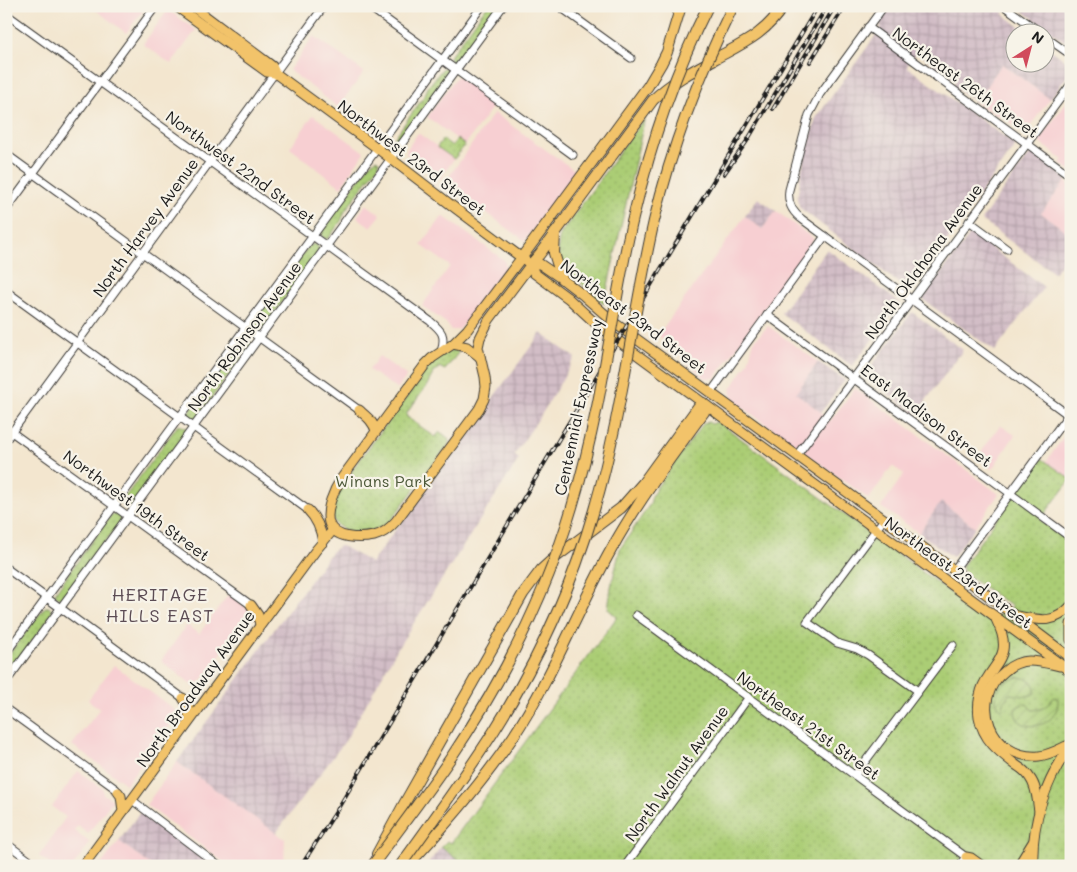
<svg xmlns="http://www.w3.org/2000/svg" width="1077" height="872" viewBox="0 0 1077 872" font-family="Mali,sans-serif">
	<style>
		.built { fill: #f7cfd2 }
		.industrial { fill: url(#industrial-grid) }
		.grass { fill: url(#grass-dots); stroke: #647448 }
		.garden { fill: url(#garden-furrows); stroke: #647448 }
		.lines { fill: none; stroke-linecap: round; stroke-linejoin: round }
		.minor-casing { stroke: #3c3a37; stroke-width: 9 }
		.major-casing { stroke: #3c3a37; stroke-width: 11 }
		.highway-casing { stroke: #3c3a37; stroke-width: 12 }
		.minor { stroke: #fff; stroke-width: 7 }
		.major { stroke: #f2c36a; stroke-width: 9 }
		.highway { stroke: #f2c36a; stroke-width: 10 }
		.rail-casing { stroke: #1c1c1c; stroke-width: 4 }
		.rail { stroke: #f7f3e8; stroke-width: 2; stroke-dasharray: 5.5; stroke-linecap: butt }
		.highway-bridge-casing { stroke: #3c3a37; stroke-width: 12; stroke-linecap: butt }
		.highway-bridge { stroke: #f2c36a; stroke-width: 10 }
		.labels { text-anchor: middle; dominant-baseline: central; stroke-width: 4.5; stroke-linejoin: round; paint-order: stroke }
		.street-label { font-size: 16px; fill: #1c1c1c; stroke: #f7f3e8 }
		.park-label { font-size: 16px; fill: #4e5a3b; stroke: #f7f3e8 }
		.neighbourhood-label { font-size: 18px; letter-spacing: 1px; fill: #5c4c54; stroke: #f7f3e8 }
	</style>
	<defs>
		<pattern id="industrial-grid" width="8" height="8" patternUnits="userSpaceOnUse" patternTransform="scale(1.25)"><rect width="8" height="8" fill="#d2bdc6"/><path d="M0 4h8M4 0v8" fill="none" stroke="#b4a2aa"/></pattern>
		<pattern id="grass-dots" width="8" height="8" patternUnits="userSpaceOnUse" patternTransform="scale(1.25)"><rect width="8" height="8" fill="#abcd75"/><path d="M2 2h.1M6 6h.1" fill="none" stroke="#93af65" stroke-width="1.8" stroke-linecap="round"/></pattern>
		<pattern id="garden-furrows" width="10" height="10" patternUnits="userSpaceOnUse" patternTransform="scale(1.25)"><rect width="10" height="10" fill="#abcd75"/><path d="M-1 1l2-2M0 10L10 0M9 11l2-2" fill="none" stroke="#93af65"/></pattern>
	</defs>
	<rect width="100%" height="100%" fill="#f7f3e8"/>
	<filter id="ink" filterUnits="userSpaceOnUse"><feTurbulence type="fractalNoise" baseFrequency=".02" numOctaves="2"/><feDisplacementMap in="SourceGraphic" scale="10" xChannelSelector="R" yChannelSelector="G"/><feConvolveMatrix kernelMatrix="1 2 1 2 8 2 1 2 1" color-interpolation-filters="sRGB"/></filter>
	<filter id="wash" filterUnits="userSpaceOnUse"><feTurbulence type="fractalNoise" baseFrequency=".0096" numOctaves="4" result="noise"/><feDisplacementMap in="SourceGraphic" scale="20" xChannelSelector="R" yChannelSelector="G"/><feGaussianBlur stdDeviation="1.12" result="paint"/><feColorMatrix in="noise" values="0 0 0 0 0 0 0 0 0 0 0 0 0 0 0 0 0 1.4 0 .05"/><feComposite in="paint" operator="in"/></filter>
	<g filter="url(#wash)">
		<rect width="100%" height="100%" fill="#f3e6cf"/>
		<g class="built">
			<polygon points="91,6 144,6 145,8 126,33"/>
			<polygon points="168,10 196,30 171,64 143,44"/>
			<polygon points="314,36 364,72 338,107 289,70"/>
			<polygon points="1002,64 1050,99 1025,133 1000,115 996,115 975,102"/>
			<polygon points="456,77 461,78 491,100 493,106 465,145 427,117"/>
			<polygon points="1071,96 1071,171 1060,163 1063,160 1038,141"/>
			<polygon points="494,113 577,172 525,241 445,182"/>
			<polygon points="313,115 364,152 341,187 290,148"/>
			<polygon points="418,133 454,159 440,179 406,154 407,149"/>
			<polygon points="1065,181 1071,186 1071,235 1041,213"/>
			<polygon points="366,204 381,215 371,227 357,217"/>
			<polygon points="776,211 814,239 715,378 705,378 658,335 745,216 762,229"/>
			<polygon points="443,216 504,260 506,267 459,330 451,330 446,323 422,306 450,266 421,245"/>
			<polygon points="768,326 818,362 797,393 821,412 830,421 855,388 999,494 975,527 941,502 919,533 881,507 904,474 892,466 869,499 733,400 731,389 748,362 754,341"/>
			<polygon points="379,356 407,376 397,389 369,370"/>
			<polygon points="1000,425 1015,435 992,469 977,458"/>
			<polygon points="1070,428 1071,428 1071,479 1046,462"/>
			<polygon points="229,594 252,611 196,688 161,661 187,625 199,634"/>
			<polygon points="114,665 179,713 126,784 72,745 100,709 88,700"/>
			<polygon points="177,762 285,839 284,866 229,866 146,805"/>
			<polygon points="78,771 103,789 103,794 113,800 88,834 78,826 74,830 90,843 73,866 52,866 39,856 66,817 52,807"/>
			<polygon points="119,841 152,866 100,866"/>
		</g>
		<g class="industrial">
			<polygon points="891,6 995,6 1004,12 1003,14 1027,32 1014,32 1014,62 1044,62 1045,45 1071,65 1071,71 1050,99 1002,64 975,102 953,86 956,81 917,52 907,66 907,67 1016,145 959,223 935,258 909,291 800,208 797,199 802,168 816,118 871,42 881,27 880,22"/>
			<polygon points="1016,6 1071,6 1071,46 1035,20"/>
			<polygon points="1032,152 1067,179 1041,213 1071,235 1071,249 1054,273 981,220 1005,187"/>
			<polygon points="758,198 776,211 762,229 745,216"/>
			<polygon points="971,233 1044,287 1019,319 995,351 922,299"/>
			<polygon points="827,249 900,303 852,366 781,313"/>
			<polygon points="912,312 963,350 916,414 864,376"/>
			<polygon points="541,333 575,358 543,412 514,455 519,459 399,646 345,741 276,833 177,762 332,551 340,546 344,547 371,563"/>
			<polygon points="818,362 845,380 821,412 796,393"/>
			<polygon points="941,502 975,527 953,557 919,533"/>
			<polygon points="140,812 213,866 152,866 119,841"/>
			<polygon points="441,847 466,866 426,866"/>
		</g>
		<g class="grass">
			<polygon points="487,6 498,6 457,62 452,62 450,59 451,55"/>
			<polygon points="443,68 446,68 448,70 448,75 398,143 397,144 393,144 393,140 425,95 428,87"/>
			<path d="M645,117L604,304C597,297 589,290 581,283C578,279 573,277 569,273C558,264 556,246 561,233Z"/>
			<polygon points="443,139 452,146 457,139 465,145 454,159 437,147"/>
			<polygon points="376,159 379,161 379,165 345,211 341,221 328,239 323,238 321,234 321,230 370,164"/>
			<polygon points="314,244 316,244 319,248 318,253 263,328 259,330 255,329 253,326 253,322 309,246"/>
			<polygon points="244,335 250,337 251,344 197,418 191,419 188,416 188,413"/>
			<path d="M454,349L458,351V353L445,370L439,367L437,370H435L426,387L406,414L407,415L406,416L435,437L440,432C444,435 450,437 449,444L391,520C378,532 356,539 340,527C337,525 334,523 333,518C331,507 337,493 342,484L430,365L440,356Z"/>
			<polygon points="709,422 711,424 718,422 721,424 947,590 987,621 1013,607 966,575 962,568 963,565 1041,458 1071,479 1040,520 1071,543 1071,866 466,866 441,847 447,841 451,843 617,617 608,609 611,587 620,549 650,504 652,496 657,487 699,429 704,423"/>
			<polygon points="178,425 185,427 187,431 131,507 125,509 123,506 122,501"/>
			<polygon points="114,514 117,514 120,516 120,522 65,596 63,598 58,598 55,594 57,590 111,515"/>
			<polygon points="45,607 49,607 52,610 51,615 6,677 6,658"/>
		</g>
		<g class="garden">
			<path d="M1019,677C1028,678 1037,684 1035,693C1026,699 1018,694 1009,694L1004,702L1003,709H1001C993,702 995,690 1003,683C1007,680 1014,679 1019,677Z"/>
			<path d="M1055,697L1058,699C1060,730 1014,735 1015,709L1020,705L1027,704L1032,710C1037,710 1043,709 1047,705C1051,702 1051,699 1055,697Z"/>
		</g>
	</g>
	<g filter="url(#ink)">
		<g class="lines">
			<g class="minor-casing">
				<g id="minor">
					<polyline points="368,6 573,155"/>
					<polyline points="559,6 631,58"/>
					<path d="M884,6L820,94L809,115L789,190C787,203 793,213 803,220L1071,417"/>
					<polyline points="1004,6 1040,32"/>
					<path d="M6,14L430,321C442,331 446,335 441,352"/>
					<polyline points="868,27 1071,176"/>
					<polyline points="1044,36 1071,55"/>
					<polyline points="6,154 359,410"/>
					<polyline points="6,210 156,6"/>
					<polyline points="969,221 1007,249"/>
					<polyline points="6,291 308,510"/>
					<polyline points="767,315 1071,538"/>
					<polyline points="711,392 825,236"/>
					<polyline points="6,428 251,605"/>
					<polyline points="6,440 324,6"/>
					<polyline points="797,455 1071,84"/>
					<polyline points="884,519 807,622 837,643 857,649 868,655 918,691"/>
					<polyline points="6,568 183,698"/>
					<polyline points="954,570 1071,411"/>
					<polyline points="636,615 966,857 959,866"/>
					<polyline points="6,653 482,6"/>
					<polyline points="6,682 503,6"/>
					<polyline points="6,709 116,789 118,792"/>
					<polyline points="855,775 953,645"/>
					<polyline points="132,800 219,866"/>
					<polyline points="6,843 37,866"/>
					<polyline points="625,866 749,697"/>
				</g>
			</g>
			<g class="major-casing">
				<g id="major">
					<polyline points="176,6 267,72 275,73 373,145 455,208 526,261"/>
					<polyline points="192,6 272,66 275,73"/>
					<path d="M522,257L467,330L453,344L432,358L425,365L341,479C334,490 325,510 329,523C334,539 360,539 374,536C383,534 390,528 396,521L479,409L484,399L486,387L485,377L478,347L480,338L489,320L531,264"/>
					<polyline points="531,264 534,273 568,298 594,322 628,348 1071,672"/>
					<polyline points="531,264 540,264 562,279 584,296 616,324 954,570 1071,658"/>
					<polyline points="453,344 467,347 480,357"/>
					<path d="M359,410C367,417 373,421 376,431"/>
					<path d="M308,510C317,519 321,529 323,542"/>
					<polyline points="251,605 258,615 260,625"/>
					<path d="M1016,616C1040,620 1053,625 1071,606"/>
					<path d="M995,617C1000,628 1005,638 1003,650C1001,661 993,668 988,677C980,688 977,704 979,717C983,740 999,752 1016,765C1021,768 1027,773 1030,778C1037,787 1037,800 1039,811"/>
					<polyline points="1071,624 1071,640"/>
					<path d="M1060,666C1050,664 1040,661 1029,661C1021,661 1011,665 1005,671C968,700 991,760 1039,756C1050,755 1061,748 1071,744"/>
					<polyline points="183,698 189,708 189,721"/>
					<polyline points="118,792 121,796 123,811"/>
					<polyline points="966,857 971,858 982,866"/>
					<polyline points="83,866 316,550 333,530"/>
					<polyline points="1015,866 1020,863 1033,842"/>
					<path d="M1033,866C1031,822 1046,780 1071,745"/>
				</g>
			</g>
			<g class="highway-casing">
				<g id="highway">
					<polyline points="555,233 554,253 562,279"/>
					<polyline points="522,257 648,86 661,64 667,52 681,6"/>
					<path d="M531,264L539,255L653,100C672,81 696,69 720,56C746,42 767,32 783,6"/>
					<path d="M377,854L404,804L523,594L541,570L552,560L621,508L643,483L698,407L703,403L704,412C671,457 638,501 611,550C577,611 552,678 513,737C482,783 445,826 407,866"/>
				</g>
			</g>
			<use href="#minor" class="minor"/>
			<use href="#major" class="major"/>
			<use href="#highway" class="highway"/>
			<g class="rail-casing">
				<g id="rail">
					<polyline points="810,62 845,6"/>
					<polyline points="773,109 835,6"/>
					<polyline points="724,174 747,141 827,6"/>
					<polyline points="301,866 337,810 818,6"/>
				</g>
			</g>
			<use href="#rail" class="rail"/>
			<g class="highway-bridge-casing">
				<g id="highway-bridge">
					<path d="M372,866C399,829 427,793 452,756C503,680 546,595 572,507C582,474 590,441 597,407C610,344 618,280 633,218C650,147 675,71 708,6"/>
					<path d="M400,866C432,822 464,778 494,731C536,664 572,587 594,510C622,416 632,317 654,221C672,146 699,75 733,6"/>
				</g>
			</g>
			<use href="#highway-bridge" class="highway-bridge"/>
		</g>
	</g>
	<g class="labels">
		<g class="street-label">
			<text transform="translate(966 82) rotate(36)">Northeast 26th Street</text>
			<text transform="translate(412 157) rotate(37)">Northwest 23rd Street</text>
			<text transform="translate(241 167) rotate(36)">Northwest 22nd Street</text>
			<text transform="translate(145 227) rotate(-54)">North Harvey Avenue</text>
			<text transform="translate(923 261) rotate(-54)">North Oklahoma Avenue</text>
			<text transform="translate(634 316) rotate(37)">Northeast 23rd Street</text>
			<text transform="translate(244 336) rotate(-54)">North Robinson Avenue</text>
			<text transform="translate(578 407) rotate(-78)">Centennial Expressway</text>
			<text transform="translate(927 415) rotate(37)">East Madison Street</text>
			<text transform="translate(137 505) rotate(36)">Northwest 19th Street</text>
			<text transform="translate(959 572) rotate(36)">Northeast 23rd Street</text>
			<text transform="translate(195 688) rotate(-54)">North Broadway Avenue</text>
			<text transform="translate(809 725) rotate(36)">Northeast 21st Street</text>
			<text transform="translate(676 773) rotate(-54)">North Walnut Avenue</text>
		</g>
		<g class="park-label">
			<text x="383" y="480">Winans Park</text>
		</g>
		<g class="neighbourhood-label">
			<text x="160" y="594">HERITAGE<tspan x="160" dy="21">HILLS EAST</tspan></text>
		</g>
	</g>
	<rect width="1077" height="872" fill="none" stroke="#f7f3e8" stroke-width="25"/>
	<g transform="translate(1030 48) rotate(36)"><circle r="24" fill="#f7f3e8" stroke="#9f9d96"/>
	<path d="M0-4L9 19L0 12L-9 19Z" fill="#d1495b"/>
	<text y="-8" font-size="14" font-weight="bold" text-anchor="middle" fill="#1c1c1c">N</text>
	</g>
</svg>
